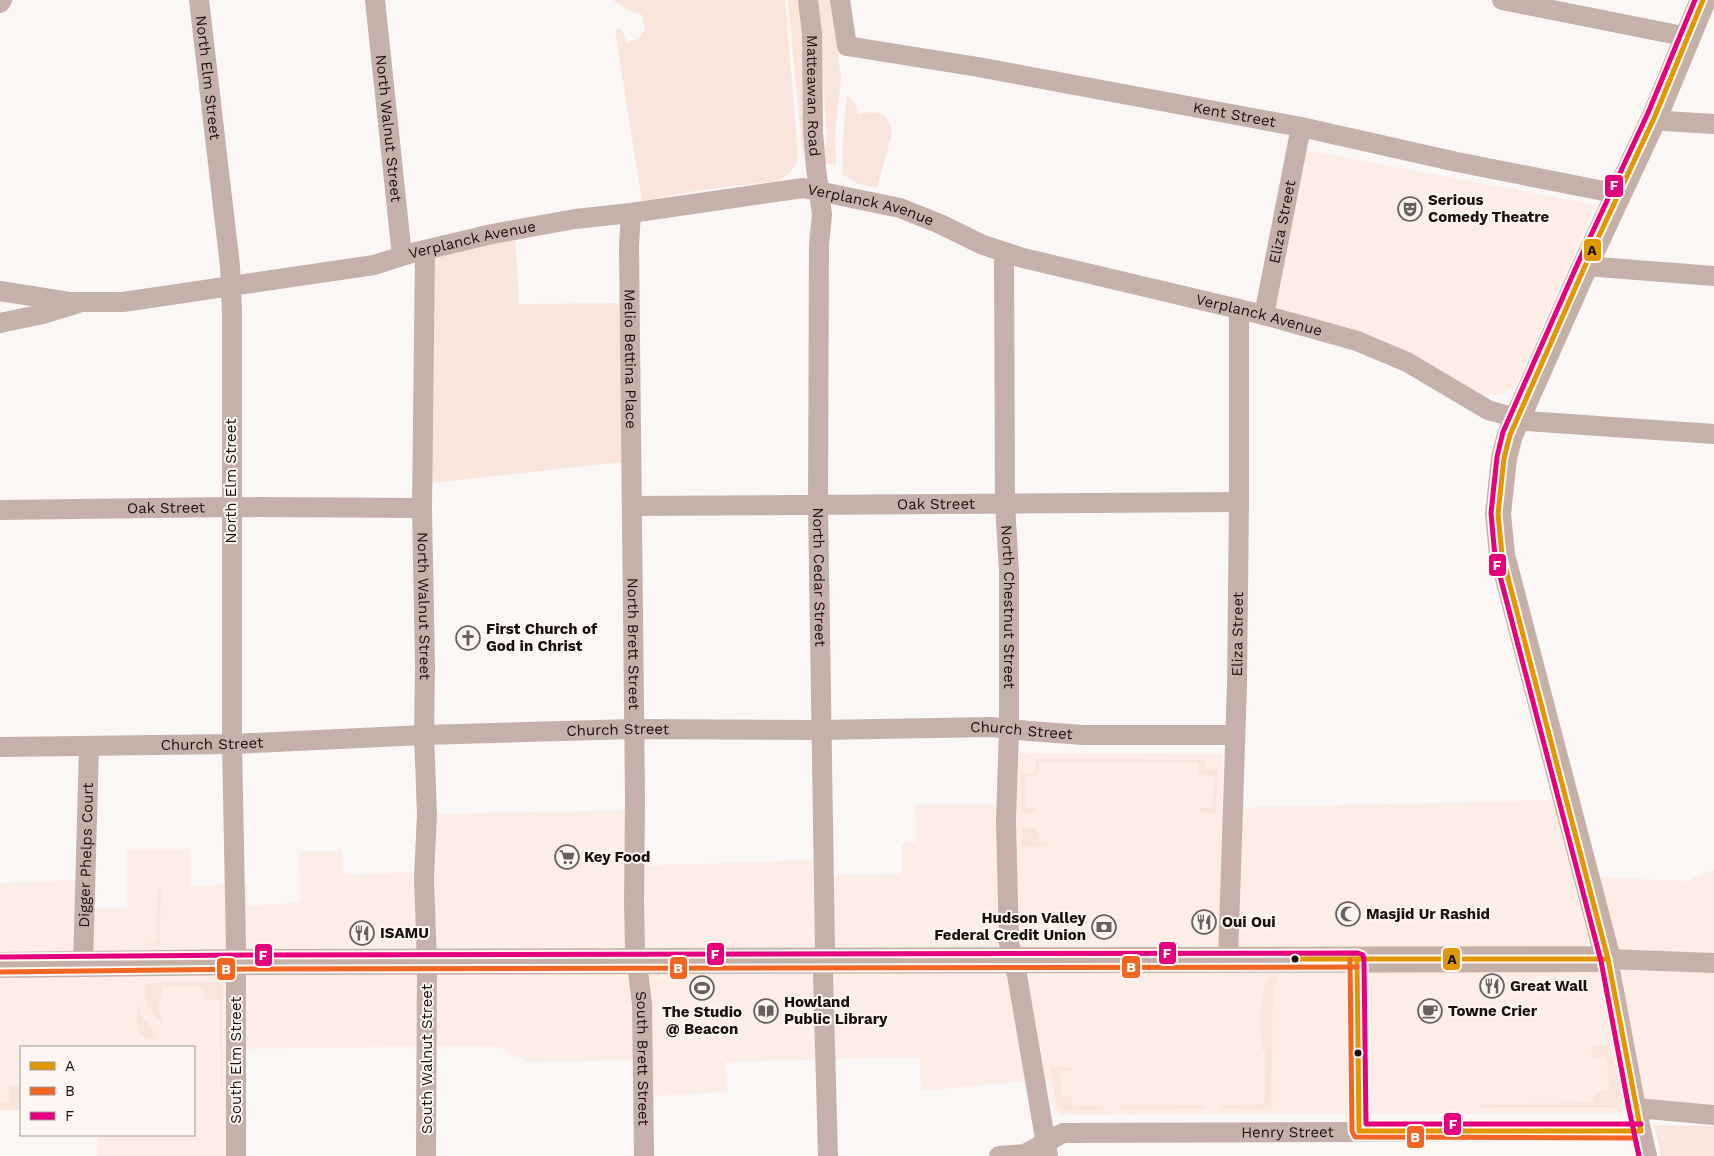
<svg xmlns="http://www.w3.org/2000/svg" width="1714" height="1156" viewBox="0 0 1714 1156" font-family="'Work Sans',sans-serif">
	<style>
		.built { fill: #fdede7 }
		.green { fill: #fae5dd }
		.lines { fill: none; stroke-linecap: round; stroke-linejoin: round }
		.minor { stroke: #c5b1aa; stroke-width: 20 }
		.major { stroke: #c4b0a6; stroke-width: 26 }
		.bus-1-casing { stroke: #fdf6f3; stroke-width: 9 }
		.bus-2-casing { stroke: #fdf6f3; stroke-width: 9 }
		.bus-3-casing { stroke: #fdf6f3; stroke-width: 9 }
		.bus-1 { stroke: #e19701; stroke-width: 5 }
		.bus-2 { stroke: #f26522; stroke-width: 5 }
		.bus-3 { stroke: #e5007d; stroke-width: 5 }
		.bus-dot { fill: #1a0f0b; stroke: #fdf6f3; stroke-width: 2 }
		.labels { text-anchor: middle; dominant-baseline: central; stroke-width: 4; stroke-linejoin: round; paint-order: stroke }
		.street-label { font-size: 15px; fill: #1a0f0b; stroke: #fdf6f3 }
		.poi-label { font-size: 15px; font-weight: bold; fill: #1a0f0b; stroke: #fdf6f3; text-anchor: start }
		.line-badge { stroke: #fdf6f3; stroke-width: 2 }
		.badge-label { font-size: 14px; text-anchor: middle; font-weight: bold; fill: #fff }
		.pale-badge-label { font-size: 14px; text-anchor: middle; font-weight: bold; fill: #111 }
	</style>
	<rect width="100%" height="100%" fill="#fbf7f5"/>
	<g class="built">
		<polygon points="1307,150 1595,205 1515,388 1499,395 1481,395 1383,344 1275,306"/>
		<polygon points="999,753 1223,754 1222,808 1555,800 1575,876 1687,881 1714,869 1714,1106 1646,1101 1621,1113 1065,1115 1061,1114 1053,1108 1047,1079 921,1091 920,1057 725,1062 727,1092 654,1096 652,1058 596,1061 525,1062 524,1057 514,1057 498,1047 468,1046 228,1049 228,1156 98,1156 98,1135 194,1135 194,1047 21,1047 21,1109 0,1111 0,883 77,880 76,909 127,908 127,849 190,849 190,886 247,884 248,906 300,902 299,851 342,851 343,875 437,871 435,814 627,810 628,866 817,860 817,875 901,874 901,842 916,842 915,805 1000,804"/>
	</g>
	<g class="green">
		<path d="M613,0H785L798,152C798,167 790,174 777,181L701,190L642,201L615,31L620,29L624,34L626,43L638,39L645,30L642,15L629,11Z"/>
		<polygon points="788,0 800,0 804,35 806,147 803,158"/>
		<polygon points="817,0 831,0 841,79 835,134 836,165 824,163 823,150 827,141 820,28"/>
		<polygon points="847,95 855,104 858,114 871,112 883,114 890,123 892,133 877,188 856,183 842,174 843,136"/>
		<polygon points="515,230 519,304 629,303 632,461 422,484 425,250"/>
		<polygon points="1036,759 1205,760 1205,769 1218,769 1216,813 1202,813 1199,810 1200,808 1212,807 1214,776 1199,775 1198,762 1040,762 1038,775 1025,777 1025,808 1036,808 1038,810 1035,813 1021,813 1021,773 1035,773"/>
		<polygon points="1022,828 1037,830 1039,842 1048,842 1047,847 1022,847"/>
		<polygon points="157,887 161,887 160,945 146,946 145,944 156,942"/>
		<path d="M1270,975H1274L1278,979L1273,991L1271,1109H1221L1223,1105L1264,1104L1266,1053V1050H1261C1261,1026 1257,995 1270,975Z"/>
		<polygon points="222,982 223,1081 221,1090 220,1001 204,999 203,987 163,987 162,997 159,1000 159,1014 163,1017 163,1027 146,1003 146,983"/>
		<path d="M137,1002L141,1015L160,1039C133,1043 137,1020 137,1002Z"/>
		<polygon points="1591,1046 1611,1046 1623,1106 1619,1108 1480,1108 1480,1104 1592,1103 1596,1091 1610,1090 1606,1057 1594,1058"/>
		<polygon points="1050,1067 1073,1067 1072,1070 1060,1071 1062,1096 1072,1097 1073,1106 1103,1106 1104,1110 1063,1110 1059,1108 1056,1104"/>
		<polygon points="10,1086 21,1086 21,1109 0,1111 0,1102 10,1101"/>
		<polygon points="1121,1105 1204,1105 1206,1109 1119,1110"/>
		<polygon points="1654,1125 1714,1126 1714,1156 1661,1156"/>
	</g>
	<g class="lines">
		<g class="minor">
			<path id="s1" d="M199,0L230,266L232,313V744L236,948V1156"/>
			<path id="s2" d="M375,0L402,256"/>
			<path id="s3" d="M808,0L812,34L813,132L816,168L822,215L819,244L818,506L825,949L823,974L828,1156"/>
			<path id="s4" d="M840,0L847,46L978,67L1301,127L1457,162L1619,194"/>
			<polyline points="1502,0 1688,37"/>
			<polyline points="0,3 2,0"/>
			<polyline points="1655,116 1665,121 1714,124"/>
			<path id="s5" d="M631,213L629,245L635,798L634,903L635,947L642,1004L644,1156"/>
			<path id="s6" d="M425,250L422,508L425,666L424,735L427,814L424,879L427,963L426,1156"/>
			<path id="s7" d="M1004,252L1005,504L1009,571V729L1006,821L1009,943L1017,975L1048,1156"/>
			<polyline points="1585,266 1714,276"/>
			<path id="s8" d="M0,291L69,302H123L374,265L412,253L492,234L575,219L631,213L803,188L900,208L940,224L983,245L1023,258L1264,315L1357,341L1407,362L1488,410L1526,421L1714,434"/>
			<path id="s9" d="M1264,315L1301,127"/>
			<polyline points="0,323 43,314 76,304"/>
			<path id="s10" d="M632,506L1239,502"/>
			<path id="s11" d="M0,510L231,507L422,508"/>
			<path id="s12" d="M0,747L232,744L424,735L634,729L820,730L992,727L1029,731L1083,735H1235"/>
			<path id="s13" d="M1228,960L1237,684L1239,502V309"/>
			<polyline points="1357,960 1359,1131"/>
			<path id="s14" d="M83,965L89,746"/>
			<polyline points="1636,1108 1714,1115"/>
			<path id="s15" d="M999,1156L1025,1154L1063,1133L1641,1131"/>
			<polyline points="1647,1156 1636,1108 1608,959 1714,963"/>
		</g>
		<polyline class="major" points="0,965 249,962 1608,959 1502,555 1498,514 1504,458 1510,435 1585,266 1655,116 1703,0"/>
		<g class="bus-1-casing">
			<g id="bus-1">
				<polyline points="1295,959 1608,959"/>
				<polyline points="1357,960 1359,1131 1641,1131 1608,959 1502,555 1498,514 1504,458 1510,435 1585,266 1655,116 1703,0"/>
			</g>
		</g>
		<g class="bus-2-casing">
			<g id="bus-2">
				<polyline points="1350,960 1352,1131 1355,1137 1635,1138 1639,1156"/>
				<polyline points="0,972 249,969 1357,967"/>
			</g>
		</g>
		<g class="bus-3-casing">
			<g id="bus-3">
				<polyline points="0,957 249,955 1358,953 1363,955 1364,960 1366,1124 1641,1124"/>
				<polyline points="1639,1156 1629,1109 1601,961 1495,557 1491,513 1497,457 1503,432 1578,263 1648,113 1695,0"/>
			</g>
		</g>
		<use href="#bus-1" class="bus-1"/>
		<use href="#bus-2" class="bus-2"/>
		<use href="#bus-3" class="bus-3"/>
	</g>
	<defs>
		<g id="theatre-ring" transform="scale(1.25)"><circle r="9.5" fill="#fdf6f3" stroke="#69605d" stroke-width="1.5"/><path d="M-5-5.5Q0-4 5-5.5V0Q5 5 0 6Q-5 5-5 0ZM-3.3-2.5H-1v1.5H-3.3ZM1-2.5H3.3v1.5H1ZM-2.8 1Q0 5.5 2.8 1Z" fill="#69605d"/></g>
		<g id="church-ring" transform="scale(1.25)"><circle r="9.5" fill="#fdf6f3" stroke="#69605d" stroke-width="1.5"/><path d="M-1.2-6h2.4v3.5h3.3v2.4h-3.3V6h-2.4V-.1h-3.3v-2.4h3.3Z" fill="#69605d"/></g>
		<g id="supermarket-ring" transform="scale(1.25)"><circle r="9.5" fill="#fdf6f3" stroke="#69605d" stroke-width="1.5"/><path d="M-6-5.5h2.5l.6 2H6L4.5 2H-2.5L-4.4-4H-6ZM-1.5 3.2a1.3 1.3 0 1 0 .1 0ZM3 3.2a1.3 1.3 0 1 0 .1 0Z" fill="#69605d"/></g>
		<g id="mosque-ring" transform="scale(1.25)"><circle r="9.5" fill="#fdf6f3" stroke="#69605d" stroke-width="1.5"/><path d="M3.5-4.9A6 6 0 1 0 3.5 4.9A5 5 0 1 1 3.5-4.9Z" fill="#69605d"/></g>
		<g id="restaurant-ring" transform="scale(1.25)"><circle r="9.5" fill="#fdf6f3" stroke="#69605d" stroke-width="1.5"/><path d="M-5-6h1v4h1v-4h1v4h1v-4h1v5L-1.5 .5V6h-2V.5L-5-1ZM5-6V6H3V1.5H1.5Q1.5-4 5-6Z" fill="#69605d"/></g>
		<g id="bank-ring" transform="scale(1.25)"><circle r="9.5" fill="#fdf6f3" stroke="#69605d" stroke-width="1.5"/><path d="M-6-4H6V4H-6ZM0-2.3a2.3 2.3 0 1 0 0 4.6a2.3 2.3 0 1 0 0-4.6Z" fill="#69605d"/></g>
		<g id="stadium-ring" transform="scale(1.25)"><circle r="9.5" fill="#fdf6f3" stroke="#69605d" stroke-width="1.5"/><path d="M0-5a6.5 5 0 1 0 0 10a6.5 5 0 1 0 0-10ZM-3.5-1.8h7v3.6h-7Z" fill="#69605d"/></g>
		<g id="library-ring" transform="scale(1.25)"><circle r="9.5" fill="#fdf6f3" stroke="#69605d" stroke-width="1.5"/><path d="M-6-4Q-3-5.5-.7-3.5V5Q-3 3-6 4ZM6-4Q3-5.5 .7-3.5V5Q3 3 6 4Z" fill="#69605d"/></g>
		<g id="cafe-ring" transform="scale(1.25)"><circle r="9.5" fill="#fdf6f3" stroke="#69605d" stroke-width="1.5"/><path d="M-5.5-4.5H6V0H3Q3 3.5 0 3.5H-2.5Q-5.5 3.5-5.5 0ZM3-3.2v2h1.7v-2ZM-6 4.5H4V6H-6Z" fill="#69605d"/></g>
	</defs>
	<g fill-rule="evenodd">
		<use href="#theatre-ring" x="1410" y="209"/>
		<use href="#church-ring" x="468" y="638"/>
		<use href="#supermarket-ring" x="567" y="857"/>
		<use href="#mosque-ring" x="1348" y="914"/>
		<use href="#restaurant-ring" x="1204" y="922"/>
		<use href="#bank-ring" x="1104" y="927"/>
		<use href="#restaurant-ring" x="362" y="933"/>
		<use href="#restaurant-ring" x="1492" y="986"/>
		<use href="#stadium-ring" x="702" y="988"/>
		<use href="#library-ring" x="766" y="1011"/>
		<use href="#cafe-ring" x="1430" y="1011"/>
	</g>
	<g class="bus-dot">
		<circle cx="1295" cy="959" r="4.5"/>
		<circle cx="1358" cy="1053" r="4.5"/>
	</g>
	<g class="labels">
		<g class="street-label">
			<text stroke="none"><textPath href="#s1" startOffset="78">North Elm Street</textPath></text>
			<text stroke="none"><textPath href="#s3" startOffset="96">Matteawan Road</textPath></text>
			<text stroke="none"><textPath href="#s4" startOffset="440">Kent Street</textPath></text>
			<text stroke="none"><textPath href="#s2" startOffset="129">North Walnut Street</textPath></text>
			<text stroke="none"><textPath href="#s8" startOffset="884">Verplanck Avenue</textPath></text>
			<text stroke="none"><textPath href="#s9" startOffset="95">Eliza Street</textPath></text>
			<text stroke="none"><textPath href="#s8" startOffset="479">Verplanck Avenue</textPath></text>
			<text stroke="none"><textPath href="#s8" startOffset="1289">Verplanck Avenue</textPath></text>
			<text stroke="none"><textPath href="#s5" startOffset="146">Melio Bettina Place</textPath></text>
			<text transform="translate(231 481) rotate(-90)">North Elm Street</text>
			<text stroke="none"><textPath href="#s10" startOffset="304">Oak Street</textPath></text>
			<text stroke="none"><textPath href="#s11" startOffset="166">Oak Street</textPath></text>
			<text stroke="none"><textPath href="#s3" startOffset="578">North Cedar Street</textPath></text>
			<text stroke="none"><textPath href="#s6" startOffset="356">North Walnut Street</textPath></text>
			<text stroke="none"><textPath href="#s7" startOffset="355">North Chestnut Street</textPath></text>
			<text stroke="none"><textPath href="#s13" startOffset="326">Eliza Street</textPath></text>
			<text stroke="none"><textPath href="#s5" startOffset="431">North Brett Street</textPath></text>
			<text stroke="none"><textPath href="#s12" startOffset="618">Church Street</textPath></text>
			<text stroke="none"><textPath href="#s12" startOffset="1022">Church Street</textPath></text>
			<text stroke="none"><textPath href="#s12" startOffset="212">Church Street</textPath></text>
			<text stroke="none"><textPath href="#s14" startOffset="110">Digger Phelps Court</textPath></text>
			<text transform="translate(427 1059) rotate(-90)">South Walnut Street</text>
			<text stroke="none"><textPath href="#s5" startOffset="846">South Brett Street</textPath></text>
			<text transform="translate(236 1060) rotate(-90)">South Elm Street</text>
			<text stroke="none"><textPath href="#s15" startOffset="294">Henry Street</textPath></text>
		</g>
		<g class="poi-label">
			<text x="1428" y="200">Serious<tspan x="1428" dy="17">Comedy Theatre</tspan></text>
			<text x="486" y="629">First Church of<tspan x="486" dy="17">God in Christ</tspan></text>
			<text x="584" y="857">Key Food</text>
			<text x="1366" y="914">Masjid Ur Rashid</text>
			<text x="1086" y="918" text-anchor="end">Hudson Valley<tspan x="1086" dy="17">Federal Credit Union</tspan></text>
			<text x="1222" y="922">Oui Oui</text>
			<text x="380" y="933">ISAMU</text>
			<text x="1510" y="986">Great Wall</text>
			<text x="784" y="1002">Howland<tspan x="784" dy="17">Public Library</tspan></text>
			<text x="1448" y="1011">Towne Crier</text>
			<text x="702" y="1012" text-anchor="middle">The Studio<tspan x="702" dy="17">@ Beacon</tspan></text>
		</g>
	</g>
	<g class="line-badge">
		<rect x="1604" y="174" width="20" height="24" rx="5" fill="#e5007d"/>
		<rect x="1583" y="238" width="19" height="24" rx="5" fill="#e19701"/>
		<rect x="1488" y="553" width="19" height="24" rx="5" fill="#e5007d"/>
		<rect x="1158" y="941" width="19" height="24" rx="5" fill="#e5007d"/>
		<rect x="706" y="942" width="19" height="24" rx="5" fill="#e5007d"/>
		<rect x="254" y="943" width="19" height="24" rx="5" fill="#e5007d"/>
		<rect x="1442" y="947" width="19" height="24" rx="5" fill="#e19701"/>
		<rect x="1121" y="955" width="20" height="24" rx="5" fill="#f26522"/>
		<rect x="669" y="956" width="19" height="24" rx="5" fill="#f26522"/>
		<rect x="216" y="957" width="20" height="24" rx="5" fill="#f26522"/>
		<rect x="1443" y="1112" width="19" height="24" rx="5" fill="#e5007d"/>
		<rect x="1406" y="1125" width="19" height="24" rx="5" fill="#f26522"/>
	</g>
	<g class="badge-label">
		<text x="1614" y="190">F</text>
		<text x="1497" y="570">F</text>
		<text x="1167" y="958">F</text>
		<text x="715" y="959">F</text>
		<text x="263" y="960">F</text>
		<text x="1131" y="972">B</text>
		<text x="678" y="973">B</text>
		<text x="226" y="974">B</text>
		<text x="1453" y="1129">F</text>
		<text x="1415" y="1142">B</text>
	</g>
	<g class="pale-badge-label">
		<text x="1592" y="255">A</text>
		<text x="1452" y="964">A</text>
	</g>
	<rect x="20" y="1046" width="175" height="90" fill="#fdf6f3" stroke="#a29a96"/>
	<rect x="30" y="1062" width="25" height="8" fill="#e19701" stroke="#a29a96"/>
	<text x="65" y="1071" font-size="15" fill="#1a0f0b">A</text>
	<rect x="30" y="1087" width="25" height="8" fill="#f26522" stroke="#a29a96"/>
	<text x="65" y="1096" font-size="15" fill="#1a0f0b">B</text>
	<rect x="30" y="1112" width="25" height="8" fill="#e5007d" stroke="#a29a96"/>
	<text x="65" y="1121" font-size="15" fill="#1a0f0b">F</text>
</svg>
